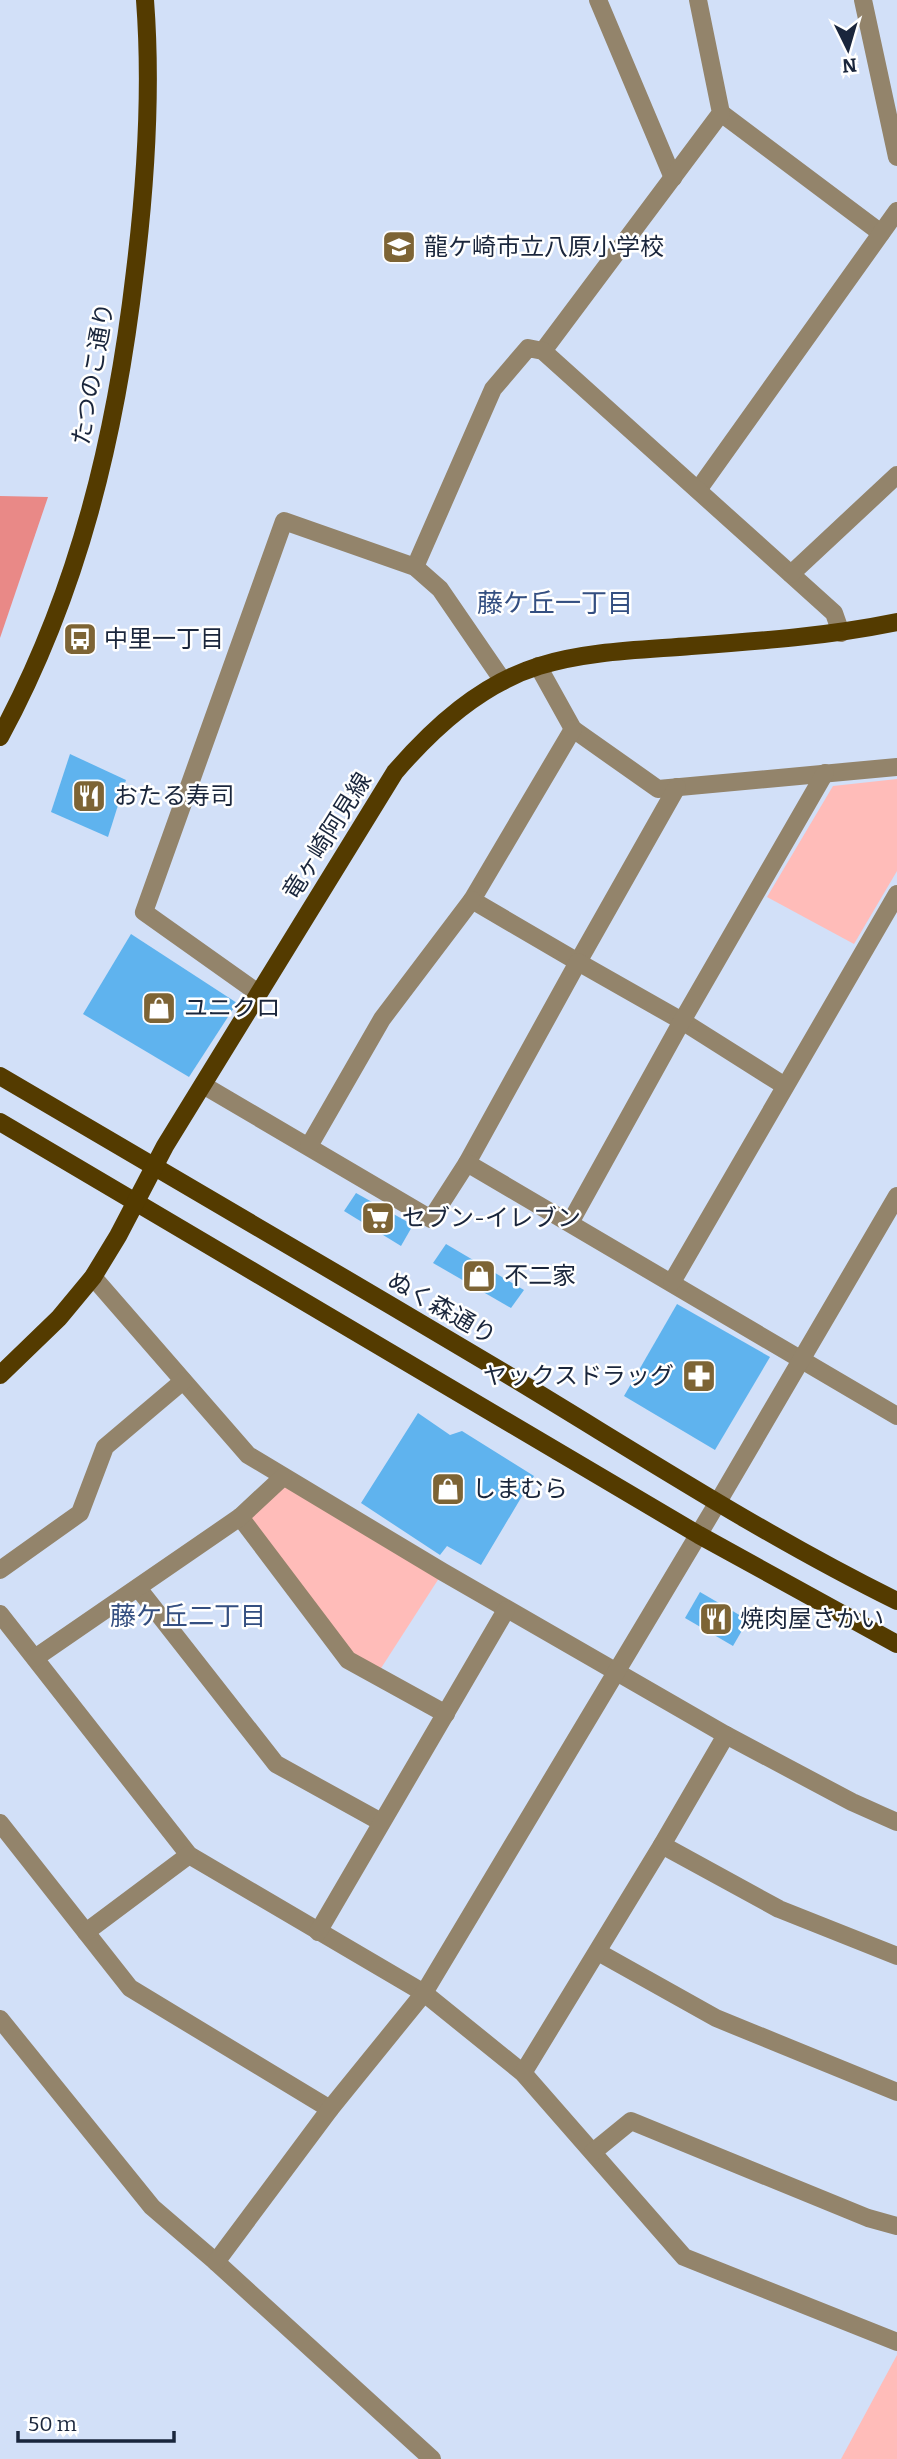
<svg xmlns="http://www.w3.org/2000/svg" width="897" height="2459" viewBox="0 0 897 2459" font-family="Bitter,'Noto Sans JP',serif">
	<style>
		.green { fill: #ffbcb9 }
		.forest { fill: #e98987 }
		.building { fill: #5fb3ee }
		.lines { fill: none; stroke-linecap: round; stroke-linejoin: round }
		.minor { stroke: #93846b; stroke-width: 18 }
		.major { stroke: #543b00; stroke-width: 18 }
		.labels { text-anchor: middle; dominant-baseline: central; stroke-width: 5; stroke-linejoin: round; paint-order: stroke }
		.poi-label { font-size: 24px; fill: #1a263c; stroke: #fff; text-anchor: start }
		.street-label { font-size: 24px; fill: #1a263c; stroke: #fff }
		.neighbourhood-label { font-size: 26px; fill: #344f81; stroke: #fff }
	</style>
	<rect width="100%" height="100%" fill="#d2e0f8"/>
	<g class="green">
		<polygon points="897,779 897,871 854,944 767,897 833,786"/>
		<polygon points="283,1477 443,1572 376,1676 348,1660 240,1517"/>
		<polygon points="897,2355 897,2459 841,2459"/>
	</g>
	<polygon class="forest" points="0,496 48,497 0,638"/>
	<g class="building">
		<polygon points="70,754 126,780 108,837 51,812"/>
		<polygon points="131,934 237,1003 189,1077 83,1014"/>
		<polygon points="356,1193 413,1225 401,1246 344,1211"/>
		<polygon points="446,1244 524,1290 511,1308 433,1263"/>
		<polygon points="677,1304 770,1357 715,1450 624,1396"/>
		<polygon points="418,1413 450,1435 462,1431 534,1476 481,1565 447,1546 440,1555 361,1503"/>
		<polygon points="700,1592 748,1620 733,1646 685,1618"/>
	</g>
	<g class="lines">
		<g class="minor">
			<polyline points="598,0 673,178"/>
			<polyline points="863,0 897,157"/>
			<polyline points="721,113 881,233"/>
			<polyline points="543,351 721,113 698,0"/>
			<polyline points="698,490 897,211"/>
			<polyline points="415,567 493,389 528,348 543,351 834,613 841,633"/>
			<polyline points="791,574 897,475"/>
			<polyline points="538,666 573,729 658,789 897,767"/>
			<polyline points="573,729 472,900 578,962 677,787"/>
			<polyline points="258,993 144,912 284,521 415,567 440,589 503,681"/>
			<polyline points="203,1085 431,1219 467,1163 578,962 682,1021 785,1086"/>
			<polyline points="309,1146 382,1019 472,900"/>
			<polyline points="467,1163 897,1416"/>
			<polyline points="570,1223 682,1021 825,773"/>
			<polyline points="93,1277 248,1455 443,1572 726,1735 852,1802 897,1822"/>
			<polyline points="672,1282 897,894"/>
			<polyline points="240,1517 348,1660 446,1714"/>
			<polyline points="0,1570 80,1513 105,1447 183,1381"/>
			<polyline points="138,1588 276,1764 381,1822"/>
			<polyline points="0,1614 189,1855 424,1993 523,2073 684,2257 897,2342"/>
			<polyline points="35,1658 240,1517 283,1477"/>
			<polyline points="0,1823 130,1988 330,2109"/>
			<polyline points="662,1845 779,1909 897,1956"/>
			<polyline points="86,1932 189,1855"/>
			<polyline points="318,1932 506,1610"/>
			<polyline points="598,1952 716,2018 897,2092"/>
			<polyline points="0,2019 152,2207 216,2262 432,2459"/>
			<polyline points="523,2073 662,1845 726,1735"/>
			<polyline points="593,2152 631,2121 868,2218 897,2226"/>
			<polyline points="216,2262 330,2109 424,1993 718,1502 897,1196"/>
		</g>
		<g class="major">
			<path d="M0,737C79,591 116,435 135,271C146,181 152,91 145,0"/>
			<path d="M0,1076C167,1175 336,1272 503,1372C633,1450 761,1534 897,1601"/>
			<polyline points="0,1122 699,1535 897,1644"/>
			<path d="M0,1375L59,1318L93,1277L118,1236L165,1146L395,772C434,727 481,684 539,666C587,651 641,650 691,646C761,641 829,636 897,622"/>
		</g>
	</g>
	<defs>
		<g id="school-square" transform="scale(1.75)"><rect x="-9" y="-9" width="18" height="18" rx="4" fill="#7d6435" stroke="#fff"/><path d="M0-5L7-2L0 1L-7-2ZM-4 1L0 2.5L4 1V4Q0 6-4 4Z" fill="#fff"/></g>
		<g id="bus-square" transform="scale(1.75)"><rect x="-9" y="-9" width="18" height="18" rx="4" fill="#7d6435" stroke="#fff"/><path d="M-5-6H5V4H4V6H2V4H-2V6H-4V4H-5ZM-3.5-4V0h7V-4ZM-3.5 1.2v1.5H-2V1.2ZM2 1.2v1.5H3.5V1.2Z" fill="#fff"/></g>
		<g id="restaurant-square" transform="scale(1.75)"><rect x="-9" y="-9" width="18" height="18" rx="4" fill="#7d6435" stroke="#fff"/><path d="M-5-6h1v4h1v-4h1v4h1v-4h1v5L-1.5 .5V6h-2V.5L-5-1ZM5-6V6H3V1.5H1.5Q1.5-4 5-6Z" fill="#fff"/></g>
		<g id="shop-square" transform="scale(1.75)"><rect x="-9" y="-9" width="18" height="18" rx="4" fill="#7d6435" stroke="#fff"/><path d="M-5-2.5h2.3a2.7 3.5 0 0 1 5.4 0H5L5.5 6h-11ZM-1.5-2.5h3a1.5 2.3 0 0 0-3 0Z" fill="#fff"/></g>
		<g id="supermarket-square" transform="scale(1.75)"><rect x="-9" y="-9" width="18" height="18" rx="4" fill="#7d6435" stroke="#fff"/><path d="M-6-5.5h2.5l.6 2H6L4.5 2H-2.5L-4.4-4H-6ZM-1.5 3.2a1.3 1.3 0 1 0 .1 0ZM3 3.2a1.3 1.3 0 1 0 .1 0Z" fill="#fff"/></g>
		<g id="pharmacy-square" transform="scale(1.75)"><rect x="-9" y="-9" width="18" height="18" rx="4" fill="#7d6435" stroke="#fff"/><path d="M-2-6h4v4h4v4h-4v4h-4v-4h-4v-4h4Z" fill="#fff"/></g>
	</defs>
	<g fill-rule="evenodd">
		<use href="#school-square" x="399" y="247"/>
		<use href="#bus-square" x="80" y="639"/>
		<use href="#restaurant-square" x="89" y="796"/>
		<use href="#shop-square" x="159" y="1008"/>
		<use href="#supermarket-square" x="378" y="1218"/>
		<use href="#shop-square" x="479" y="1276"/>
		<use href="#pharmacy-square" x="699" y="1376"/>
		<use href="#shop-square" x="448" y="1489"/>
		<use href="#restaurant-square" x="716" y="1619"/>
	</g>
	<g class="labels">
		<g class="poi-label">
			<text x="424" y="247">龍ケ崎市立八原小学校</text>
			<text x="104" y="639">中里一丁目</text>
			<text x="114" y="796">おたる寿司</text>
			<text x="184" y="1008">ユニクロ</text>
			<text x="402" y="1218">セブン-イレブン</text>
			<text x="504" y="1276">不二家</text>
			<text x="674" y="1376" text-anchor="end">ヤックスドラッグ</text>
			<text x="472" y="1489">しまむら</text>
			<text x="740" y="1619">焼肉屋さかい</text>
		</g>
		<g class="street-label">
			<text transform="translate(93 374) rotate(-80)">たつのこ通り</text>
			<text transform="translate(327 836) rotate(-58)">竜ヶ崎阿見線</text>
			<text transform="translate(442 1308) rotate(30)">ぬく森通り</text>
		</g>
		<g class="neighbourhood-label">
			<text x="555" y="603">藤ケ丘一丁目</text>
			<text x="188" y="1616">藤ケ丘二丁目</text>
		</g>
	</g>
	<g transform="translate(848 49) rotate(175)" stroke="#ffffff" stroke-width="5" paint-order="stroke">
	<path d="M0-5L12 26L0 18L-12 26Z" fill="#1a263c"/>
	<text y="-10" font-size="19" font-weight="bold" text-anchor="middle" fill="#1a263c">N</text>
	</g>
	<path d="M18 2431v10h156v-10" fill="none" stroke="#1a263c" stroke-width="3.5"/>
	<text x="28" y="2431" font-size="21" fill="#1a263c" stroke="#ffffff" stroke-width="5" paint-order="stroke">50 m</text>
</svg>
